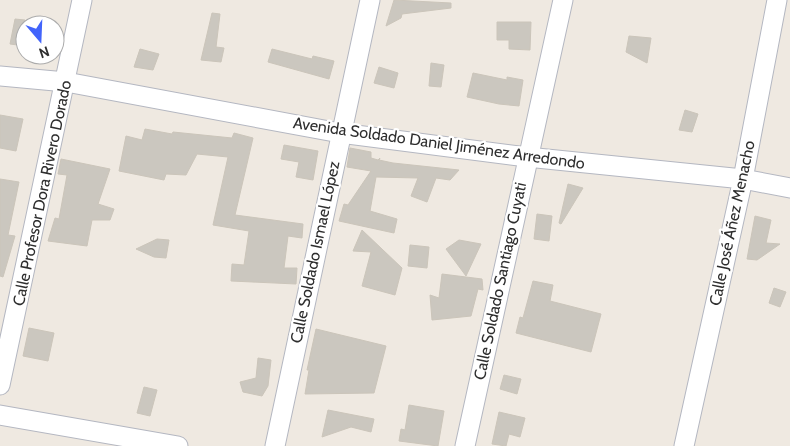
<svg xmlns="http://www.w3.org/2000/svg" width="790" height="446" viewBox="0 0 790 446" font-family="Cabin,sans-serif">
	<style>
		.building { fill: #cbc7bf; stroke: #cbc5ba }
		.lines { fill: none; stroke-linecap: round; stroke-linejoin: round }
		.minor-casing { stroke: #b4b7c1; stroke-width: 21 }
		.minor { stroke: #fff; stroke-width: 19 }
		.labels { text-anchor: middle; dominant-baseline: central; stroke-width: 4.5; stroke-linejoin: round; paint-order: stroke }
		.street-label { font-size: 16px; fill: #2e2e2e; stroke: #fff }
	</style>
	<rect width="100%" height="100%" fill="#efe9e1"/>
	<g class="building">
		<polygon points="394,0 451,3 451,8 402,14 401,18 386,26"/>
		<polygon points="212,13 220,14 216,47 224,48 221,62 201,60"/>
		<polygon points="15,19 25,20 25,46 10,44"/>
		<polygon points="497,22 531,22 530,50 509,49 509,40 497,40"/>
		<polygon points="629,36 651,38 647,63 626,52"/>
		<polygon points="140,49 159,54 153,70 134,67"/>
		<polygon points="272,49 312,59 313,56 334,61 329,79 268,62"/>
		<polygon points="431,63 444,65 441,87 429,86"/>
		<polygon points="379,67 398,73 394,88 374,83"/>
		<polygon points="473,73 507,80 507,77 523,80 519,106 499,104 467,97"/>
		<polygon points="685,110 698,114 692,132 679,130"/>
		<polygon points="0,115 23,119 16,151 0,148"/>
		<polygon points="145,129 172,134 173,132 232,138 234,133 253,138 235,215 303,224 302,238 288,236 284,268 297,268 296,284 231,281 232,264 244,265 249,231 213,225 228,157 197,154 186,175 166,174 164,180 119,171 126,136 142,140"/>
		<polygon points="284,145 318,151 313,180 296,177 299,162 281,159"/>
		<polygon points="350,148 371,152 371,158 378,160 380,158 379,160 393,163 459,170 450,180 436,178 427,202 411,196 418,178 376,177 370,211 397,219 394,233 339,221 344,204 348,205 371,171 347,167"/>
		<polygon points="61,159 110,169 98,204 114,209 110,220 92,220 87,246 48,241 55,218 59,219 67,175 58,174"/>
		<polygon points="0,179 19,182 8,235 15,236 3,277 0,276"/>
		<polygon points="568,184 583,188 561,224 559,223"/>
		<polygon points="537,214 552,216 549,241 534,239"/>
		<polygon points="755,216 771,220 766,243 780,244 757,260 747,259"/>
		<polygon points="362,230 402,268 395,295 362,286 371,252 353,251"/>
		<polygon points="157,239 169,240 166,258 154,257 136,249"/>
		<polygon points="459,240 481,244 466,276 446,249"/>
		<polygon points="410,245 429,247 427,268 408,266"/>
		<polygon points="442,274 482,279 483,290 478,289 471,316 432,320 430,295 439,298"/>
		<polygon points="533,281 553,285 550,301 601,314 591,352 516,333 520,317 523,318"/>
		<polygon points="774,288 786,292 780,307 769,303"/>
		<polygon points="29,328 54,333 48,361 23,356"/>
		<polygon points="316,329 386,346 374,393 305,394 309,370 307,370"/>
		<polygon points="258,358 271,360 268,386 262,396 243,392 240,382 256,378"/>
		<polygon points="504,375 521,379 517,394 500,389"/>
		<polygon points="144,387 157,390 150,416 137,413"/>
		<polygon points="409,405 444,411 438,446 399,441 401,429 405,430"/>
		<polygon points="328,410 374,419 371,432 351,427 322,437"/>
		<polygon points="499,412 525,418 520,437 509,434 506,446 492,444"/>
	</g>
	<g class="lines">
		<g class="minor-casing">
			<g id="minor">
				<polyline points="0,76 66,82 340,133 527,157 743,179 790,188"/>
				<polyline points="0,385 82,0"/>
				<polyline points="0,415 178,446"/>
				<polyline points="275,446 370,0"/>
				<polyline points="465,446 563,0"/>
				<polyline points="684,446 743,179 777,0"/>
			</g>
		</g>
		<use href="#minor" class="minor"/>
	</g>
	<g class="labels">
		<g class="street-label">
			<text transform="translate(439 143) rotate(8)">Avenida Soldado Daniel Jiménez Arredondo</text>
			<text transform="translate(42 193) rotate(-78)">Calle Profesor Dora Rivero Dorado</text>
			<text transform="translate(732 223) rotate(-78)">Calle José Áñez Menacho</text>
			<text transform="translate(315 252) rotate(-78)">Calle Soldado Ismael López</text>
			<text transform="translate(500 281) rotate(-78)">Calle Soldado Santiago Cuyati</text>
		</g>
	</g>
	<g transform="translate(40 40) rotate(161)"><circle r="24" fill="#ffffff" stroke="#ababab"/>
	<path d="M0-4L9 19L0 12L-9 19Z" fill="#4264fb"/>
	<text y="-8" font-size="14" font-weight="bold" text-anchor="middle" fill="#2e2e2e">N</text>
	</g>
</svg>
